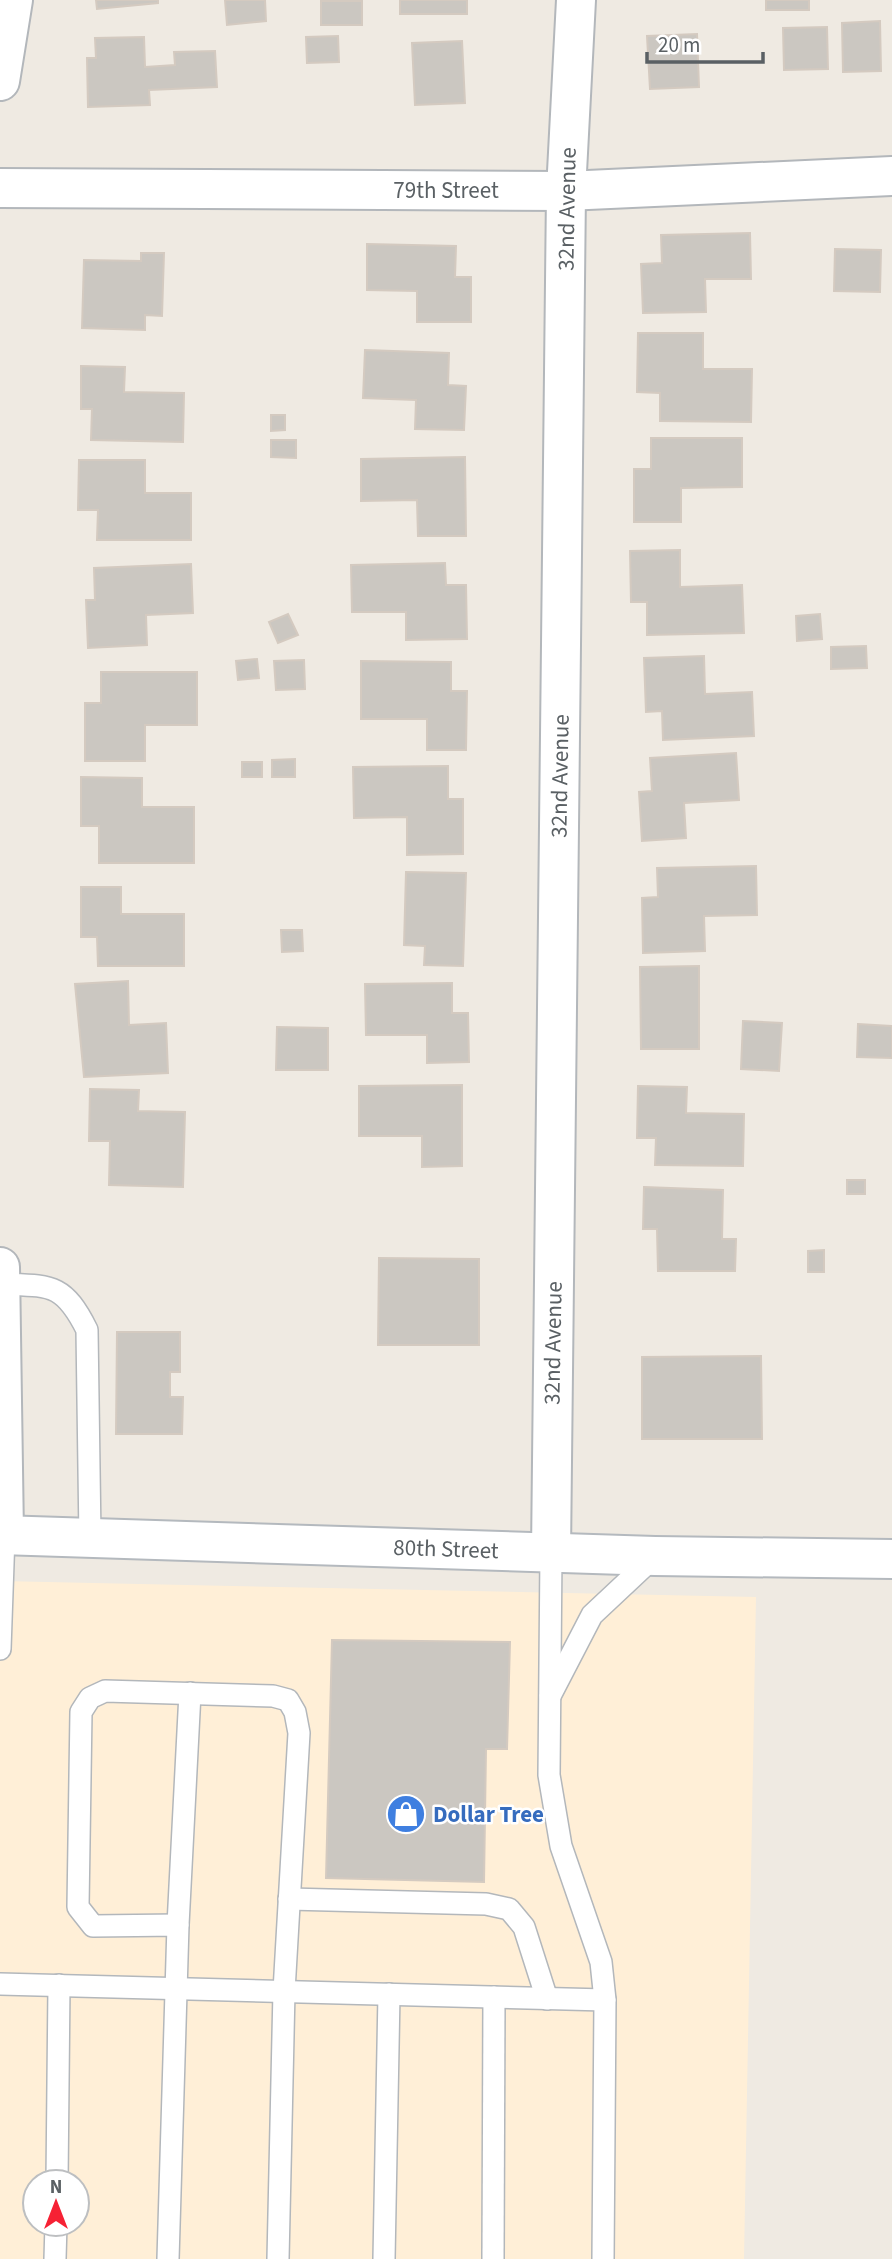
<svg xmlns="http://www.w3.org/2000/svg" width="892" height="2259" viewBox="0 0 892 2259" font-family="'Source Sans 3',sans-serif">
	<style>
		.commercial { fill: #ffefd7; fill-rule: evenodd }
		.building { fill: #cbc7c1; stroke: #d4cac0; stroke-width: 2 }
		.lines { fill: none; stroke-linecap: round; stroke-linejoin: round }
		.lane-casing { stroke: #b3b7bb; stroke-width: 24 }
		.street-casing { stroke: #b3b7bb; stroke-width: 42 }
		.secondary-casing { stroke: #b4b9be; stroke-width: 42 }
		.lane { stroke: #fff; stroke-width: 21 }
		.street { stroke: #fff; stroke-width: 38 }
		.secondary { stroke: #fff; stroke-width: 38 }
		.labels { text-anchor: middle; dominant-baseline: central; stroke-width: 5; stroke-linejoin: round; paint-order: stroke }
		.street-label { font-size: 23px; fill: #5a6064; stroke: #fff }
		.shop-label { font-size: 23px; font-weight: bold; fill: #366cbe; stroke: #fff; text-anchor: start }
	</style>
	<rect width="100%" height="100%" fill="#efeae2"/>
	<path class="commercial" d="M0,1581L756,1597L744,2259H0ZM35,2182H77V2224H35Z"/>
	<g class="building">
		<polygon points="96,0 158,0 158,3 97,9"/>
		<polygon points="225,0 265,0 266,21 227,25"/>
		<rect x="400" y="0" width="67" height="14"/>
		<rect x="766" y="0" width="43" height="10"/>
		<rect x="321" y="1" width="41" height="24"/>
		<polygon points="880,21 881,71 843,72 842,23"/>
		<polygon points="827,27 828,69 784,70 783,28"/>
		<polygon points="697,34 699,87 650,89 647,36"/>
		<polygon points="338,36 339,62 307,63 306,37"/>
		<polygon points="144,37 145,67 175,65 174,52 215,51 217,87 149,90 150,105 88,107 87,58 96,58 95,38"/>
		<polygon points="462,41 465,103 415,105 412,43"/>
		<polygon points="750,233 751,279 705,279 706,312 643,313 641,264 662,263 661,235"/>
		<polygon points="367,244 456,246 455,277 471,277 471,322 417,322 417,291 367,290"/>
		<polygon points="835,249 881,250 880,292 834,291"/>
		<polygon points="141,253 164,253 162,316 145,315 145,330 82,328 84,260 141,261"/>
		<polygon points="638,333 703,333 703,369 752,369 751,422 660,421 660,393 637,392"/>
		<polygon points="365,350 449,353 448,385 466,386 464,430 415,429 416,400 363,398"/>
		<polygon points="81,366 125,367 124,392 184,393 183,442 91,440 92,409 81,409"/>
		<polygon points="271,415 285,415 285,430 271,431"/>
		<polygon points="651,438 742,438 742,487 681,488 681,522 634,522 634,469 651,469"/>
		<polygon points="271,440 296,440 296,458 271,457"/>
		<polygon points="465,457 466,536 418,536 417,500 361,501 361,459"/>
		<polygon points="79,460 145,460 145,493 191,493 191,540 97,540 98,510 78,510"/>
		<polygon points="680,550 680,587 742,585 744,633 647,635 647,602 631,602 630,551"/>
		<polygon points="445,563 446,585 466,585 467,639 406,640 406,612 352,612 351,565"/>
		<polygon points="191,564 193,613 146,615 147,645 88,648 86,600 95,600 94,568"/>
		<polygon points="288,614 298,635 278,643 269,622"/>
		<polygon points="820,614 822,639 797,641 796,616"/>
		<polygon points="866,646 867,668 831,669 831,647"/>
		<polygon points="704,656 705,694 752,692 754,736 663,740 662,711 646,712 644,658"/>
		<polygon points="257,659 259,678 238,680 236,661"/>
		<polygon points="304,660 305,689 276,690 274,661"/>
		<polygon points="361,661 451,662 451,691 467,691 466,750 427,750 427,719 361,719"/>
		<polygon points="101,672 197,672 197,725 145,725 145,761 85,761 85,703 101,703"/>
		<polygon points="736,753 739,800 684,803 686,838 642,841 639,792 652,791 650,758"/>
		<polygon points="295,759 295,777 272,777 272,760"/>
		<rect x="242" y="762" width="20" height="15"/>
		<polygon points="448,766 448,799 463,799 463,854 407,855 407,817 354,818 353,767"/>
		<polygon points="81,777 142,778 142,807 194,807 194,863 99,863 99,826 81,826"/>
		<polygon points="756,866 757,915 704,916 705,951 643,953 642,898 658,897 657,868"/>
		<polygon points="406,872 466,873 463,966 424,965 425,946 404,945"/>
		<polygon points="81,887 121,887 121,914 184,914 184,966 98,966 97,937 81,937"/>
		<polygon points="281,930 302,930 303,951 282,952"/>
		<polygon points="699,966 699,1049 641,1049 640,967"/>
		<polygon points="128,981 129,1025 166,1023 168,1073 84,1077 75,984"/>
		<polygon points="452,983 452,1013 468,1013 469,1062 427,1063 427,1035 366,1035 365,984"/>
		<polygon points="743,1021 782,1023 779,1071 741,1069"/>
		<polygon points="858,1024 892,1026 892,1058 857,1057"/>
		<polygon points="277,1027 328,1028 328,1070 276,1070"/>
		<polygon points="462,1085 462,1166 422,1167 422,1136 359,1136 359,1086"/>
		<polygon points="638,1086 687,1087 686,1113 744,1114 743,1166 655,1165 656,1138 637,1138"/>
		<polygon points="90,1089 139,1090 138,1111 185,1112 183,1187 109,1185 110,1141 89,1141"/>
		<rect x="847" y="1180" width="18" height="14"/>
		<polygon points="644,1187 723,1190 722,1239 736,1239 735,1271 658,1271 657,1229 643,1229"/>
		<polygon points="824,1250 824,1272 808,1272 808,1251"/>
		<polygon points="379,1258 479,1259 479,1345 378,1345"/>
		<polygon points="117,1332 180,1332 180,1372 170,1372 170,1397 183,1397 182,1434 116,1434"/>
		<polygon points="761,1356 762,1439 642,1439 642,1357"/>
		<polygon points="332,1640 510,1642 507,1749 486,1749 484,1882 326,1878"/>
	</g>
	<g class="lines">
		<g class="lane-casing">
			<g id="lane">
				<path d="M0,1284C50,1286 63,1282 87,1330L90,1538"/>
				<polyline points="551,1553 549,1775 561,1846 601,1962 605,2000 603,2259"/>
				<polyline points="0,1649 4,1535"/>
				<polyline points="550,1696 592,1615 655,1556"/>
				<polyline points="289,1899 486,1904 509,1909 524,1927 547,1999"/>
				<polyline points="178,1925 190,1693"/>
				<polyline points="0,1984 605,2000"/>
				<polyline points="57,2182 59,1985"/>
				<polyline points="55,2259 56,2224"/>
				<polyline points="168,2259 178,1925 93,1926 78,1907 81,1712 90,1698 105,1691 273,1696 288,1700 295,1712 299,1733 284,1991 278,2259"/>
				<polyline points="384,2259 389,1994"/>
				<polyline points="493,2259 494,1997"/>
			</g>
		</g>
		<g class="street-casing">
			<g id="street">
				<polyline points="0,81 13,0"/>
				<polyline points="0,188 566,191 892,176"/>
				<polyline points="0,1267 4,1535"/>
				<polyline points="551,1553 566,191 576,0"/>
			</g>
		</g>
		<g class="secondary-casing">
			<polyline id="secondary" points="0,1535 655,1556 892,1559"/>
		</g>
		<use href="#lane" class="lane"/>
		<use href="#street" class="street"/>
		<use href="#secondary" class="secondary"/>
	</g>
	<defs>
		<g id="shop-disc" transform="scale(2.0125)"><circle r="9.5" fill="#3f7fe0" stroke="#fff"/><path d="M-5-2.5h2.3a2.7 3.5 0 0 1 5.4 0H5L5.5 6h-11ZM-1.5-2.5h3a1.5 2.3 0 0 0-3 0Z" fill="#fff"/></g>
	</defs>
	<g fill-rule="evenodd">
		<use href="#shop-disc" x="406" y="1814"/>
	</g>
	<g class="labels">
		<g class="street-label">
			<text x="446" y="190">79th Street</text>
			<text transform="translate(567 209) rotate(-89)">32nd Avenue</text>
			<text transform="translate(560 776) rotate(-89)">32nd Avenue</text>
			<text transform="translate(553 1343) rotate(-89)">32nd Avenue</text>
			<text transform="translate(446 1549) rotate(2)">80th Street</text>
		</g>
		<g class="shop-label">
			<text x="433" y="1814">Dollar Tree</text>
		</g>
	</g>
	<g transform="translate(56 2203)"><circle r="33" fill="#ffffff" stroke="#bdbfc1" stroke-width="2"/>
	<path d="M0-5L12 26L0 18L-12 26Z" fill="#f62134"/>
	<text y="-10" font-size="19" font-weight="bold" text-anchor="middle" fill="#5a6064">N</text>
	</g>
	<path d="M647 52v10h116v-10" fill="none" stroke="#5a6064" stroke-width="3.5"/>
	<text x="658" y="52" font-size="21" fill="#5a6064" stroke="#ffffff" stroke-width="5" paint-order="stroke">20 m</text>
</svg>
